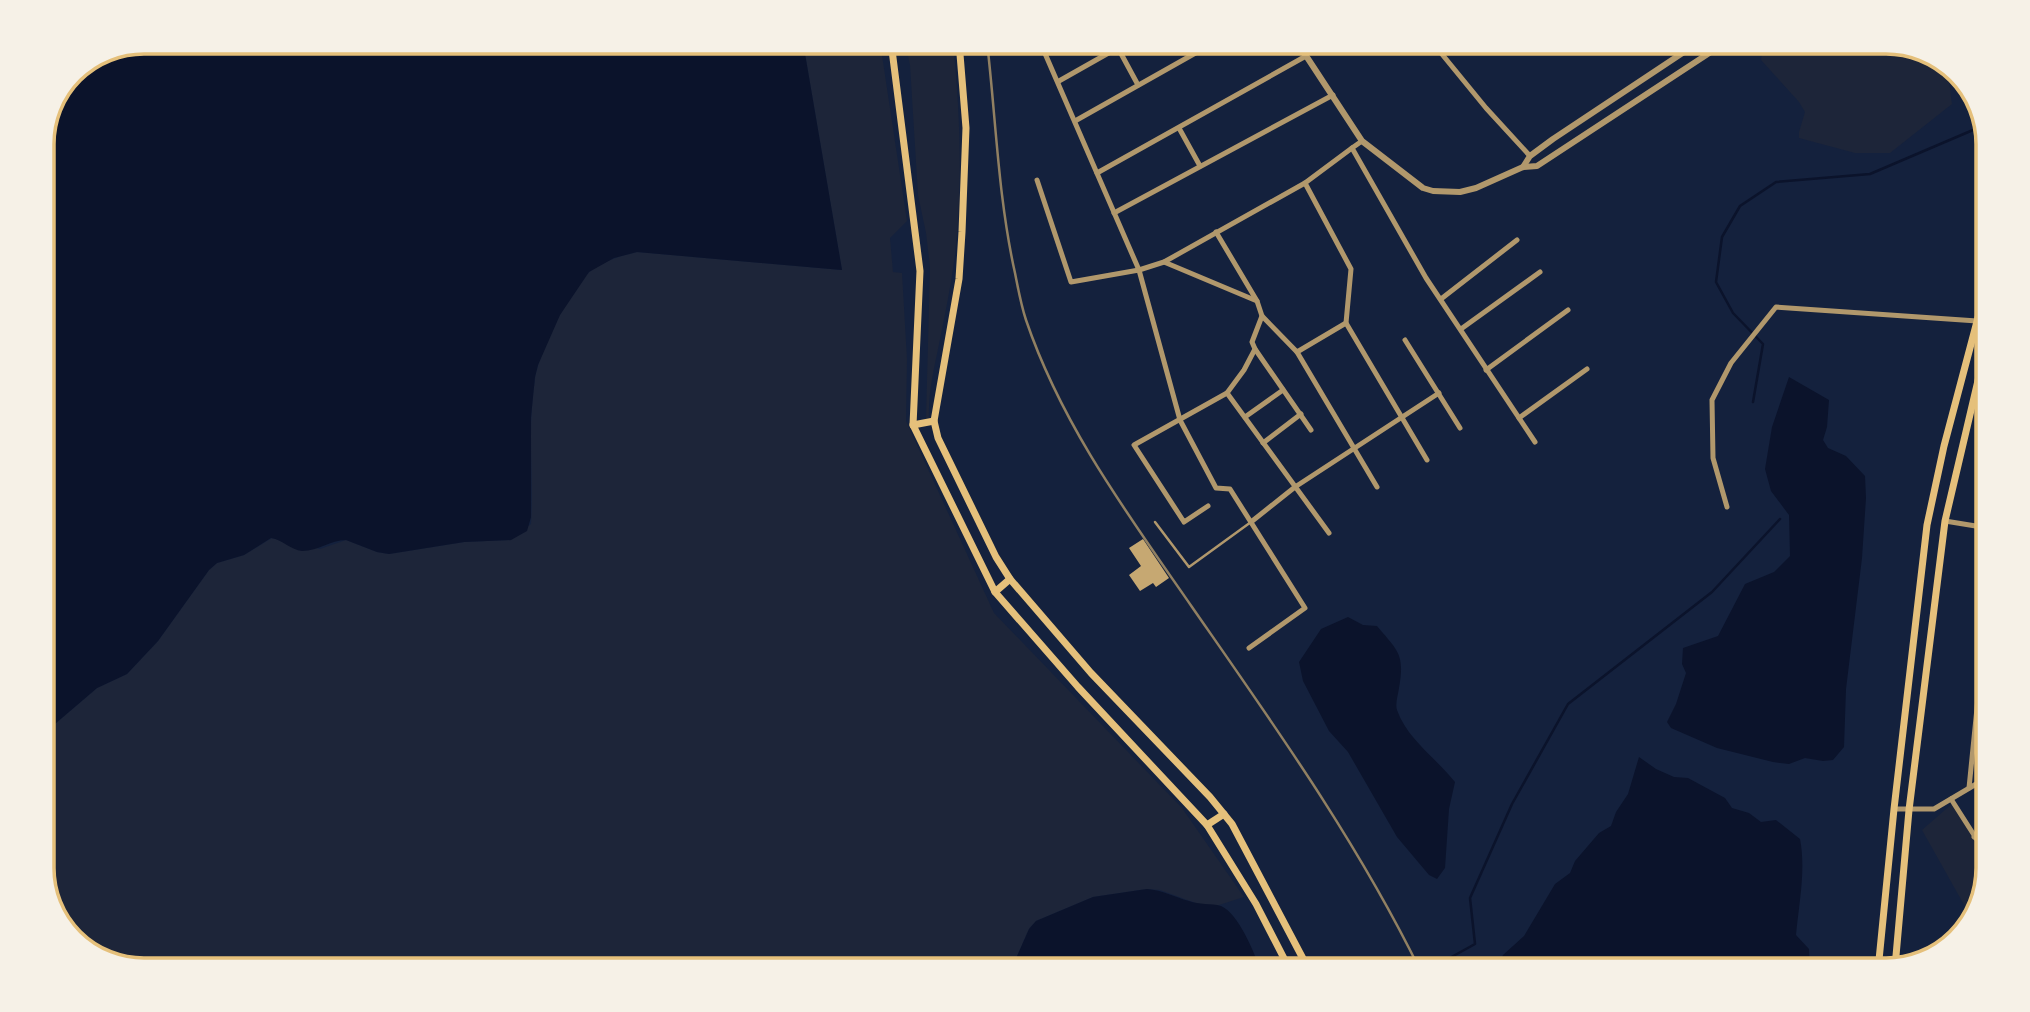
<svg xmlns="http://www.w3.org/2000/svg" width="2030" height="1012" font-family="Raleway,sans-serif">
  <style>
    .green { fill: #1d2539 }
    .water { fill: #0b132b }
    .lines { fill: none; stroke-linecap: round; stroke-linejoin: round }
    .stream { stroke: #0b132b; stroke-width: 2.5 }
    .building { fill: #c6a872 }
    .service { stroke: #b1986c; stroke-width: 2.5 }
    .minor { stroke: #b1986c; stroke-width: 5 }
    .tertiary { stroke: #b1986c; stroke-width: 6 }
    .secondary { stroke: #e5c07b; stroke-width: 7 }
    .rail { stroke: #918062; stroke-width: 2.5 }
    .rim { fill: none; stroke: #e5c07b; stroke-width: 3.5 }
  </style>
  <rect width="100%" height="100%" fill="#14213d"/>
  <!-- green -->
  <g class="green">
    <path d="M803,42H880L907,221L890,238L893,272L902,273L907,359L906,421L994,613L1182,808L1244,897L1219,905H1201L1160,890L1147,889L1093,897L1036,921L1029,929L1011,970H145L100,960L60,925L42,875V735L97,688L127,674L158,641L209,570L217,563L244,555L272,538L320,549L346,540L377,552L389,554L464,542L511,540L531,524C534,476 527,427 535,379C539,353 571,285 592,270C605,260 621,256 637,252L842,270Z"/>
    <path d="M905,42H953C960,112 963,184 955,255C951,285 945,315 939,344C934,369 928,393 929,418H926L930,267L926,233L918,195L910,65Z"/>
    <path d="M1763,42C1796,42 1930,33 1945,67C1950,77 1950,92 1952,104L1890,153H1855L1799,138V132L1805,112L1799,102L1761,60Z"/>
    <path d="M1953,803C1961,814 1985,843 1988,854C1992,867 1980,910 1972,919L1922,830Z"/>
  </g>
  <!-- water -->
  <g class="water">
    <path d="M145,42H803L842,270L637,252L614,258L589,272L560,315L538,365L535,377L531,417V517L527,531L511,540L464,542L389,554L377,552L346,540C330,540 319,551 302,551C291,550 283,540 271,538L244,555L217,563L209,570L158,641L127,674L97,688L42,735V138L72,72Z"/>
    <path d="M1789,377L1829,400L1827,427L1823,440L1828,448L1846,456L1865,476L1866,498L1862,558L1846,689L1844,747L1833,760L1823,761L1805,758L1789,764L1773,762L1717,748L1671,728L1667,722L1676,704L1686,673L1682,664L1683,648L1718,636L1745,584L1774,572L1790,556L1789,515L1771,491L1765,469L1772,427Z"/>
    <path d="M1348,617L1363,625L1377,626C1398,651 1405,654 1399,688C1398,695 1395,704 1397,710C1407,739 1437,759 1455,782L1449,809L1445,868L1437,879L1429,875L1397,837L1348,752L1329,731L1303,681L1299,662L1321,629Z"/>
    <path d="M1639,757L1656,769L1674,777L1688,778L1725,798L1732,808L1749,813L1761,822L1776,820L1800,839C1806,870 1799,903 1796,935L1809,949L1810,970H1496L1503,955L1524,936L1555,884L1570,873L1575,861L1599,833L1611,826L1616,812L1628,794Z"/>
    <path d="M1147,889C1163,890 1174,897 1189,901C1199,905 1211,903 1221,906C1238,913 1255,953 1260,970H1011L1029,929L1036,921L1093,897Z"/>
  </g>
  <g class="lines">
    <!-- stream -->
    <g class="stream">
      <path d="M1753,402L1763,344L1733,313L1716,282L1722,237L1740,206L1776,182L1870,174L1973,130L1987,135"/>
      <path d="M1428,970L1475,944L1470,898L1512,804L1568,704L1712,592L1780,519"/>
    </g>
  </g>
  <!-- building -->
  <path class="building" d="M1143,539L1169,578L1156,587L1153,583L1140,591L1129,575L1141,566L1129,548Z"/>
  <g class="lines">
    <!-- service -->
    <path class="service" d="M1155,522L1189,567L1251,522"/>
    <!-- minor -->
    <g class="minor">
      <path d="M1040,42L1139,270L1180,420L1216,488L1230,489L1305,608L1249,648"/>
      <path d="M1432,42L1486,108L1530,156"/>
      <path d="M1118,48L1138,85"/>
      <path d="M1059,81L1128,42"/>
      <path d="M1075,121L1215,42"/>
      <path d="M1179,128L1200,166"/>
      <path d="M1362,141L1352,148L1426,278L1535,442"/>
      <path d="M1097,173L1306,56"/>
      <path d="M1037,180L1071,282L1139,270L1164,262L1305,183L1352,148"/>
      <path d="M1305,183L1351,269L1346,323L1427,460"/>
      <path d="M1114,213L1333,95"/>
      <path d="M1216,232L1257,301"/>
      <path d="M1164,262L1257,301L1262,316L1297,352L1346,323"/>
      <path d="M1441,299L1517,240"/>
      <path d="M1461,329L1540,272"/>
      <path d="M1405,340L1460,428"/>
      <path d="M1255,349L1311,430"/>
      <path d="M1297,352L1377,487"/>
      <path d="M1486,370L1568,310"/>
      <path d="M1227,393L1329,533"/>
      <path d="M1245,417L1283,390"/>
      <path d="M1519,418L1587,369"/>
      <path d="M1263,443L1301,414"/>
      <path d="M1208,506L1184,522L1134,445L1227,393L1244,370L1255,349L1252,342L1262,316"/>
      <path d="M1727,507L1713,458L1712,400L1731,363L1776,307L1977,321"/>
      <path d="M1945,521L1988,528"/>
      <path d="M1251,522L1295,487L1439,393"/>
      <path d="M1969,788L1988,598"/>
      <path d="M1951,799L1988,857"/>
      <path d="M1894,809H1934L1988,777"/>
      <path d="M1974,837L1988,828"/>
    </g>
    <!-- tertiary -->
    <g class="tertiary">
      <path d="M1297,42L1362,141L1423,188L1433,191L1460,192L1476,188L1523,167L1537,166L1726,42"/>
      <path d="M1523,167L1530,156L1553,139L1699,42"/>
    </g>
    <!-- secondary -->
    <g class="secondary">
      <path d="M891,42L920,271L913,425L995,592L1078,687L1207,825L1256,904L1290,970"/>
      <path d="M959,42L966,128L962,232L959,279L934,421L938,438L996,557L1010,579L1091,673L1210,797L1232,824L1309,970"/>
      <path d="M913,425L934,421"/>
      <path d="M995,592L1010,579"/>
      <path d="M1207,825L1224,814"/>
      <path d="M1895,967L1909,810L1945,521L1988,338"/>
      <path d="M1878,970L1894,809L1927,525L1944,446L1988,280"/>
    </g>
    <!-- rail -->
    <path class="rail" d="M987,42C996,119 998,197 1015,273C1018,288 1021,305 1026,320C1062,426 1129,516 1192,607C1274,725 1357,841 1420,970"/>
  </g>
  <!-- crop -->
  <path d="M0 0H2030V1012H0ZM144 54H1886A90 90 0 0 1 1976 144V868A90 90 0 0 1 1886 958H144A90 90 0 0 1 54 868V144A90 90 0 0 1 144 54Z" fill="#f6f1e7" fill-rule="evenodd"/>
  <path class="rim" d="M144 54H1886A90 90 0 0 1 1976 144V868A90 90 0 0 1 1886 958H144A90 90 0 0 1 54 868V144A90 90 0 0 1 144 54Z"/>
</svg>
